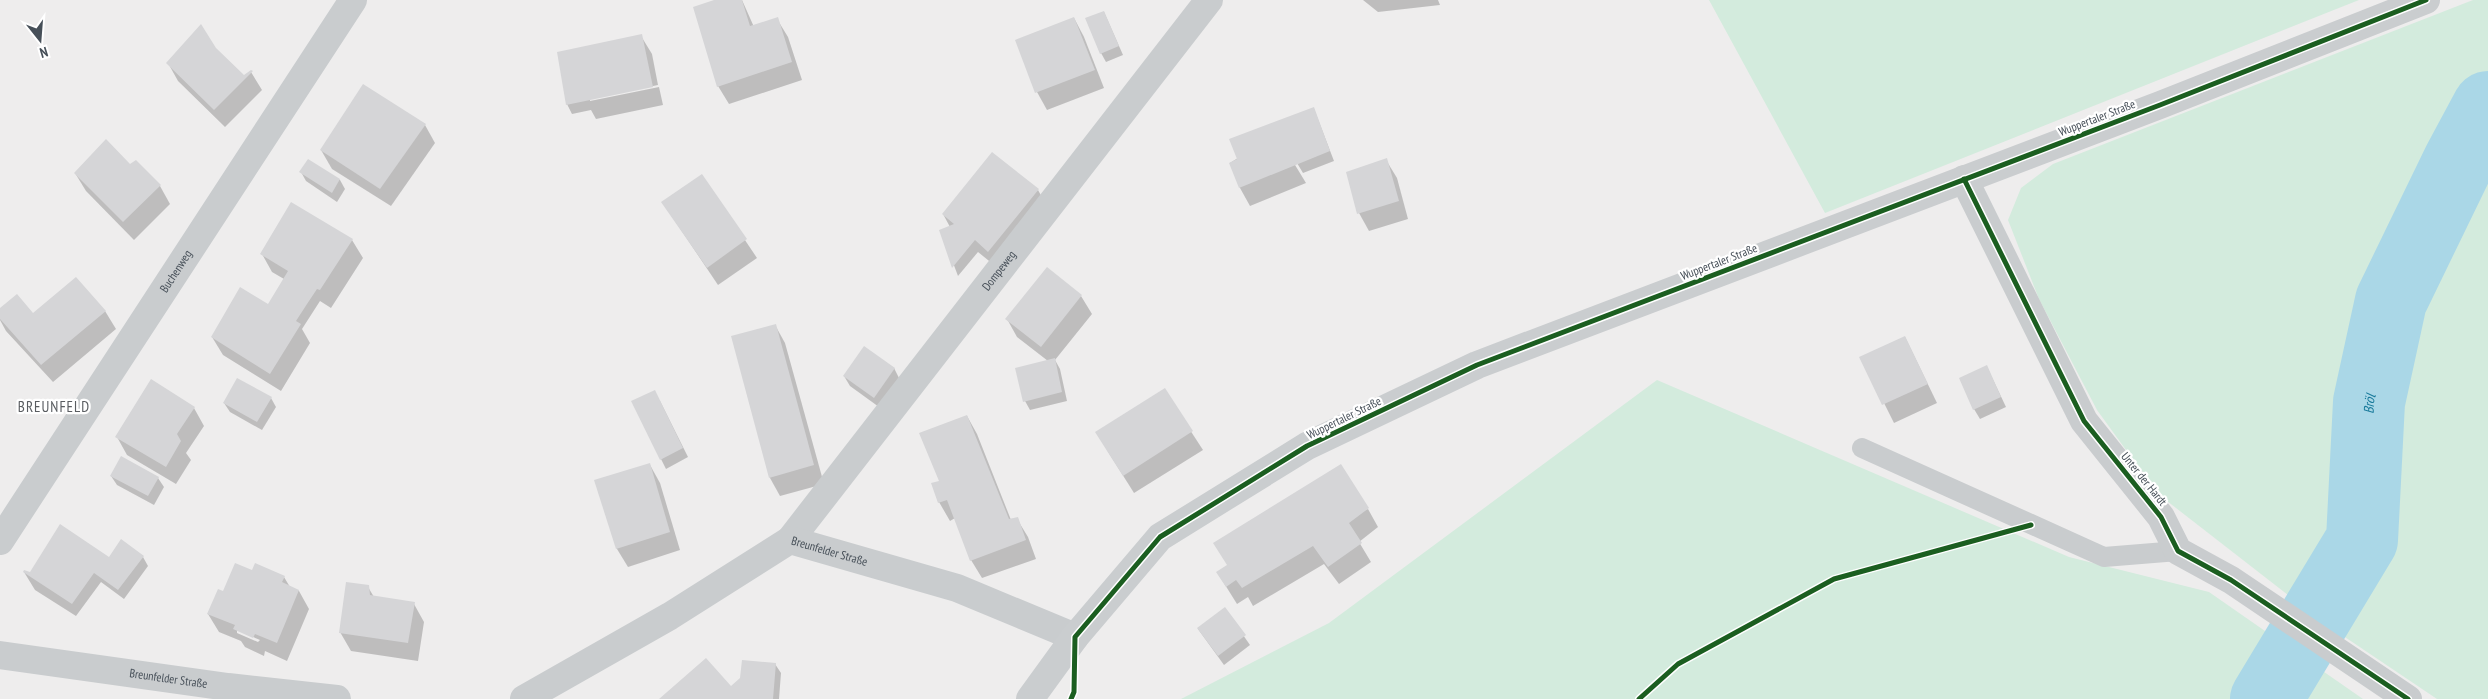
<svg xmlns="http://www.w3.org/2000/svg" width="2488" height="699" font-family="'PT Sans Narrow',sans-serif">
  <style>
    .green { fill: #d3ebdd }
    .shadow { fill: #0003; fill-rule: evenodd }
    .lines { fill: none; stroke-linecap: round; stroke-linejoin: round }
    .river { stroke: #aad7e7; stroke-width: 72 }
    .building { fill: #d5d5d7 }
    .lane { stroke: #c9ccce; stroke-width: 20 }
    .street { stroke: #c9ccce; stroke-width: 28 }
    .secondary { stroke: #cacdcf; stroke-width: 28 }
    .cycleway-casing { stroke: #fff; stroke-width: 8 }
    .cycleway { stroke: #1b5e20; stroke-width: 5 }
    .labels { text-anchor: middle; stroke-width: 4.5; stroke-linejoin: round; paint-order: stroke }
    .street-label { font-size: 12px; fill: #464f58; stroke: #fff }
    .water-label { font-size: 14px; font-style: italic; fill: #17799a; stroke: #fff }
    .quarter-label { font-size: 15px; letter-spacing: 1px; fill: #595c60; stroke: #fff }
  </style>
  <rect width="100%" height="100%" fill="#eeeded"/>
  <!-- green -->
  <g class="green">
    <path d="M1709,0H2359L1825,213Z"/>
    <path d="M2473,0H2488V699H2437L2324,623L2158,494L2097,410L2039,299L2008,220L2021,188L2053,164Z"/>
    <path d="M1657,380L2069,557L2209,592L2363,699H1181L1329,623Z"/>
  </g>
  <!-- shadow -->
  <g class="shadow">
    <path d="M718,0H742L754,27L777,19L788,37L802,80L729,104L718,86Z"/>
    <path d="M1363,0H1438L1440,5L1378,12Z"/>
    <path d="M1104,12L1123,55L1106,62L1101,53Z"/>
    <path d="M1074,18L1084,37L1104,88L1047,110L1037,92Z"/>
    <path d="M641,36L652,54L658,85L590,99V101L659,87L663,105L596,119L591,110L572,114L567,104Z"/>
    <path d="M168,63L243,77L251,72L262,90L225,127L178,81Z"/>
    <path d="M1314,109L1334,161L1303,173L1294,158L1292,160L1306,183L1250,206L1240,188L1230,163Z"/>
    <path d="M425,125L435,143L391,206L332,169L321,150Z"/>
    <path d="M1386,160L1397,178L1408,219L1369,231L1359,213Z"/>
    <path d="M308,161L340,180L345,189L337,202L306,181L301,172Z"/>
    <path d="M130,165L160,186L170,204L134,240L86,191L75,173Z"/>
    <path d="M702,176L757,258L718,285L663,203Z"/>
    <path d="M1038,190L1048,208L999,269L978,252L958,276L941,231L950,227L943,214Z"/>
    <path d="M352,240L363,258L331,308L320,301L302,329L310,343L281,391L223,355L212,337L269,306L284,279L272,272L262,254Z"/>
    <path d="M1081,296L1092,314L1055,360L1060,369L1067,401L1030,410L1025,401L1048,361L1017,337L1007,319Z"/>
    <path d="M0,310L33,314L105,311L116,329L53,382L6,331L0,320Z"/>
    <path d="M775,325L785,343L824,484L780,496L770,478Z"/>
    <path d="M1905,337L1937,403L1894,423L1861,357Z"/>
    <path d="M1987,367L2006,407L1980,419L1974,409Z"/>
    <path d="M894,368L899,378L879,407L850,386L844,376Z"/>
    <path d="M1164,390L1203,450L1134,493L1107,450Z"/>
    <path d="M271,398L276,407L262,430L230,412L224,403Z"/>
    <path d="M660,401L688,457L666,469L661,459Z"/>
    <path d="M194,408L204,426L186,453L191,460L176,484L127,455L117,437Z"/>
    <path d="M967,416L977,434L1011,520L1017,519L1028,537L1036,559L982,578L971,560L955,518L950,521L939,502L941,482Z"/>
    <path d="M650,465L660,483L680,550L628,567L617,549L596,481Z"/>
    <path d="M111,476L158,478L164,487L154,505L117,485Z"/>
    <path d="M1368,509L1378,527L1359,542L1371,562L1339,584L1324,564L1253,606L1248,597L1237,604L1217,572Z"/>
    <path d="M143,557L148,566L124,599L101,582L76,616L35,590L24,572L30,574L109,559Z"/>
    <path d="M253,571L284,577L290,587L299,591L309,609L287,661L265,651L264,656L245,647L241,641L219,632L208,614L224,592ZM237,630L260,640L258,642L237,633Z"/>
    <path d="M368,587L374,597L414,604L424,622L418,661L351,651L340,632Z"/>
    <path d="M1225,609L1250,645L1224,665L1198,629Z"/>
    <path d="M775,664L781,673L779,699H661L734,692Z"/>
  </g>
  <g class="lines">
    <!-- river -->
    <path class="river" id="s1" d="M2266,699L2362,540L2369,402L2391,301L2459,161L2488,107"/>
  </g>
  <!-- building -->
  <g class="building">
    <path d="M714,0H742L750,26L778,17L792,62L717,87L693,7Z"/>
    <path d="M1104,11L1119,46L1100,54L1085,18Z"/>
    <path d="M1074,17L1095,70L1035,93L1015,40Z"/>
    <path d="M201,24L216,48L244,75L251,70L253,71L214,110L166,63Z"/>
    <path d="M642,34L653,87L566,105L557,52Z"/>
    <path d="M363,84L426,124L380,189L320,150Z"/>
    <path d="M1314,107L1330,151L1239,188L1229,163L1237,159L1229,139Z"/>
    <path d="M106,139L130,164L136,160L161,185L123,222L74,173Z"/>
    <path d="M992,152L1039,189L988,252L975,240L952,268L939,230L954,224L942,214Z"/>
    <path d="M1387,158L1399,201L1357,214L1346,172Z"/>
    <path d="M308,159L340,179L332,193L299,172Z"/>
    <path d="M702,174L747,239L707,268L661,202Z"/>
    <path d="M291,202L353,239L320,290L317,289L307,304L296,321L301,324L270,374L211,337L240,287L268,304L288,271L260,254Z"/>
    <path d="M1047,267L1082,295L1041,347L1005,319Z"/>
    <path d="M76,277L106,311L41,365L0,319V308L17,294L33,313Z"/>
    <path d="M776,324L814,465L769,478L731,336Z"/>
    <path d="M1905,336L1928,384L1882,405L1859,357Z"/>
    <path d="M864,346L895,368L874,398L843,376Z"/>
    <path d="M1055,358L1062,392L1023,402L1015,368Z"/>
    <path d="M1987,365L2001,397L1973,410L1959,378Z"/>
    <path d="M237,378L272,397L257,422L223,403Z"/>
    <path d="M151,379L195,407L177,434L181,441L166,467L115,437Z"/>
    <path d="M1165,388L1193,431L1123,476L1095,432Z"/>
    <path d="M655,390L683,448L660,460L631,401Z"/>
    <path d="M967,415L1009,519L1018,517L1026,540L970,561L947,500L938,503L931,483L939,481L919,433Z"/>
    <path d="M121,456L159,477L148,496L110,476Z"/>
    <path d="M650,463L670,532L616,549L594,480Z"/>
    <path d="M1341,464L1369,508L1349,523L1362,543L1328,567L1313,546L1242,588L1236,580L1226,587L1216,572L1227,565L1213,543Z"/>
    <path d="M60,524L109,557L121,539L144,556L118,590L94,573L72,604L23,572L24,570L30,572Z"/>
    <path d="M235,563L252,570L255,563L285,576L282,582L299,590L277,643L255,634L253,638L233,629L235,625L207,614L218,589L223,591Z"/>
    <path d="M346,582L369,585L370,595L415,602L408,643L339,633Z"/>
    <path d="M1225,607L1246,635L1218,656L1197,628Z"/>
    <path d="M706,658L731,686L740,678L742,660L776,663L773,699H659Z"/>
  </g>
  <g class="lines">
    <!-- lane -->
    <path class="lane" d="M1862,448L2104,557L2178,551"/>
    <!-- street -->
    <g class="street">
      <path d="M1964,179L2084,421L2161,517L2178,551L2231,580L2408,699"/>
      <path id="s2" d="M790,540L1209,0"/>
      <path id="s3" d="M0,541L353,0"/>
      <path id="s4" d="M0,655L228,687L337,699"/>
      <path id="s5" d="M524,699L670,616L790,540L957,588L1075,637"/>
    </g>
    <!-- secondary -->
    <path class="secondary" d="M1030,699L1075,637L1160,537L1307,446L1477,365L2160,105L2426,0"/>
    <!-- cycleway casing -->
    <g class="cycleway-casing">
      <g id="cycleway">
        <path d="M1964,179L2084,421L2161,517L2178,551L2231,580L2408,699"/>
        <path d="M1071,699L1074,692L1075,637L1160,537L1307,446L1477,365L2160,105L2426,0"/>
        <path d="M1639,699L1678,664L1834,579L2031,525"/>
      </g>
    </g>
    <!-- cycleway -->
    <use href="#cycleway" class="cycleway"/>
  </g>
  <g class="labels">
    <!-- street labels -->
    <g class="street-label">
      <text transform="translate(2097 118) rotate(-21)" y="4">Wuppertaler Straße</text>
      <text transform="translate(1719 262) rotate(-21)" y="4">Wuppertaler Straße</text>
      <text dy="4" stroke="none"><textPath href="#s2" startOffset="341">Dompeweg</textPath></text>
      <text dy="4" stroke="none"><textPath href="#s3" startOffset="322">Buchenweg</textPath></text>
      <text transform="translate(1344 418) rotate(-26)" y="4">Wuppertaler Straße</text>
      <text transform="translate(2144 479) rotate(51)" y="4">Unter der Hardt</text>
      <text dy="4" stroke="none"><textPath href="#s5" startOffset="351">Breunfelder Straße</textPath></text>
      <text dy="4" stroke="none"><textPath href="#s4" startOffset="170">Breunfelder Straße</textPath></text>
    </g>
    <!-- water labels -->
    <g class="water-label">
      <text dy="5" stroke="none"><textPath href="#s1" startOffset="322">Bröl</textPath></text>
    </g>
    <!-- quarter labels -->
    <g class="quarter-label">
      <text x="54" y="412">BREUNFELD</text>
    </g>
  </g>
  <!-- north arrow -->
  <g transform="translate(40 40) rotate(163)" stroke="#ffffff" stroke-width="4" paint-order="stroke">
  <path d="M0-4L9 19L0 12L-9 19Z" fill="#464f58"/>
  <text y="-8" font-size="14" font-weight="bold" text-anchor="middle" fill="#464f58">N</text>
  </g>
</svg>
